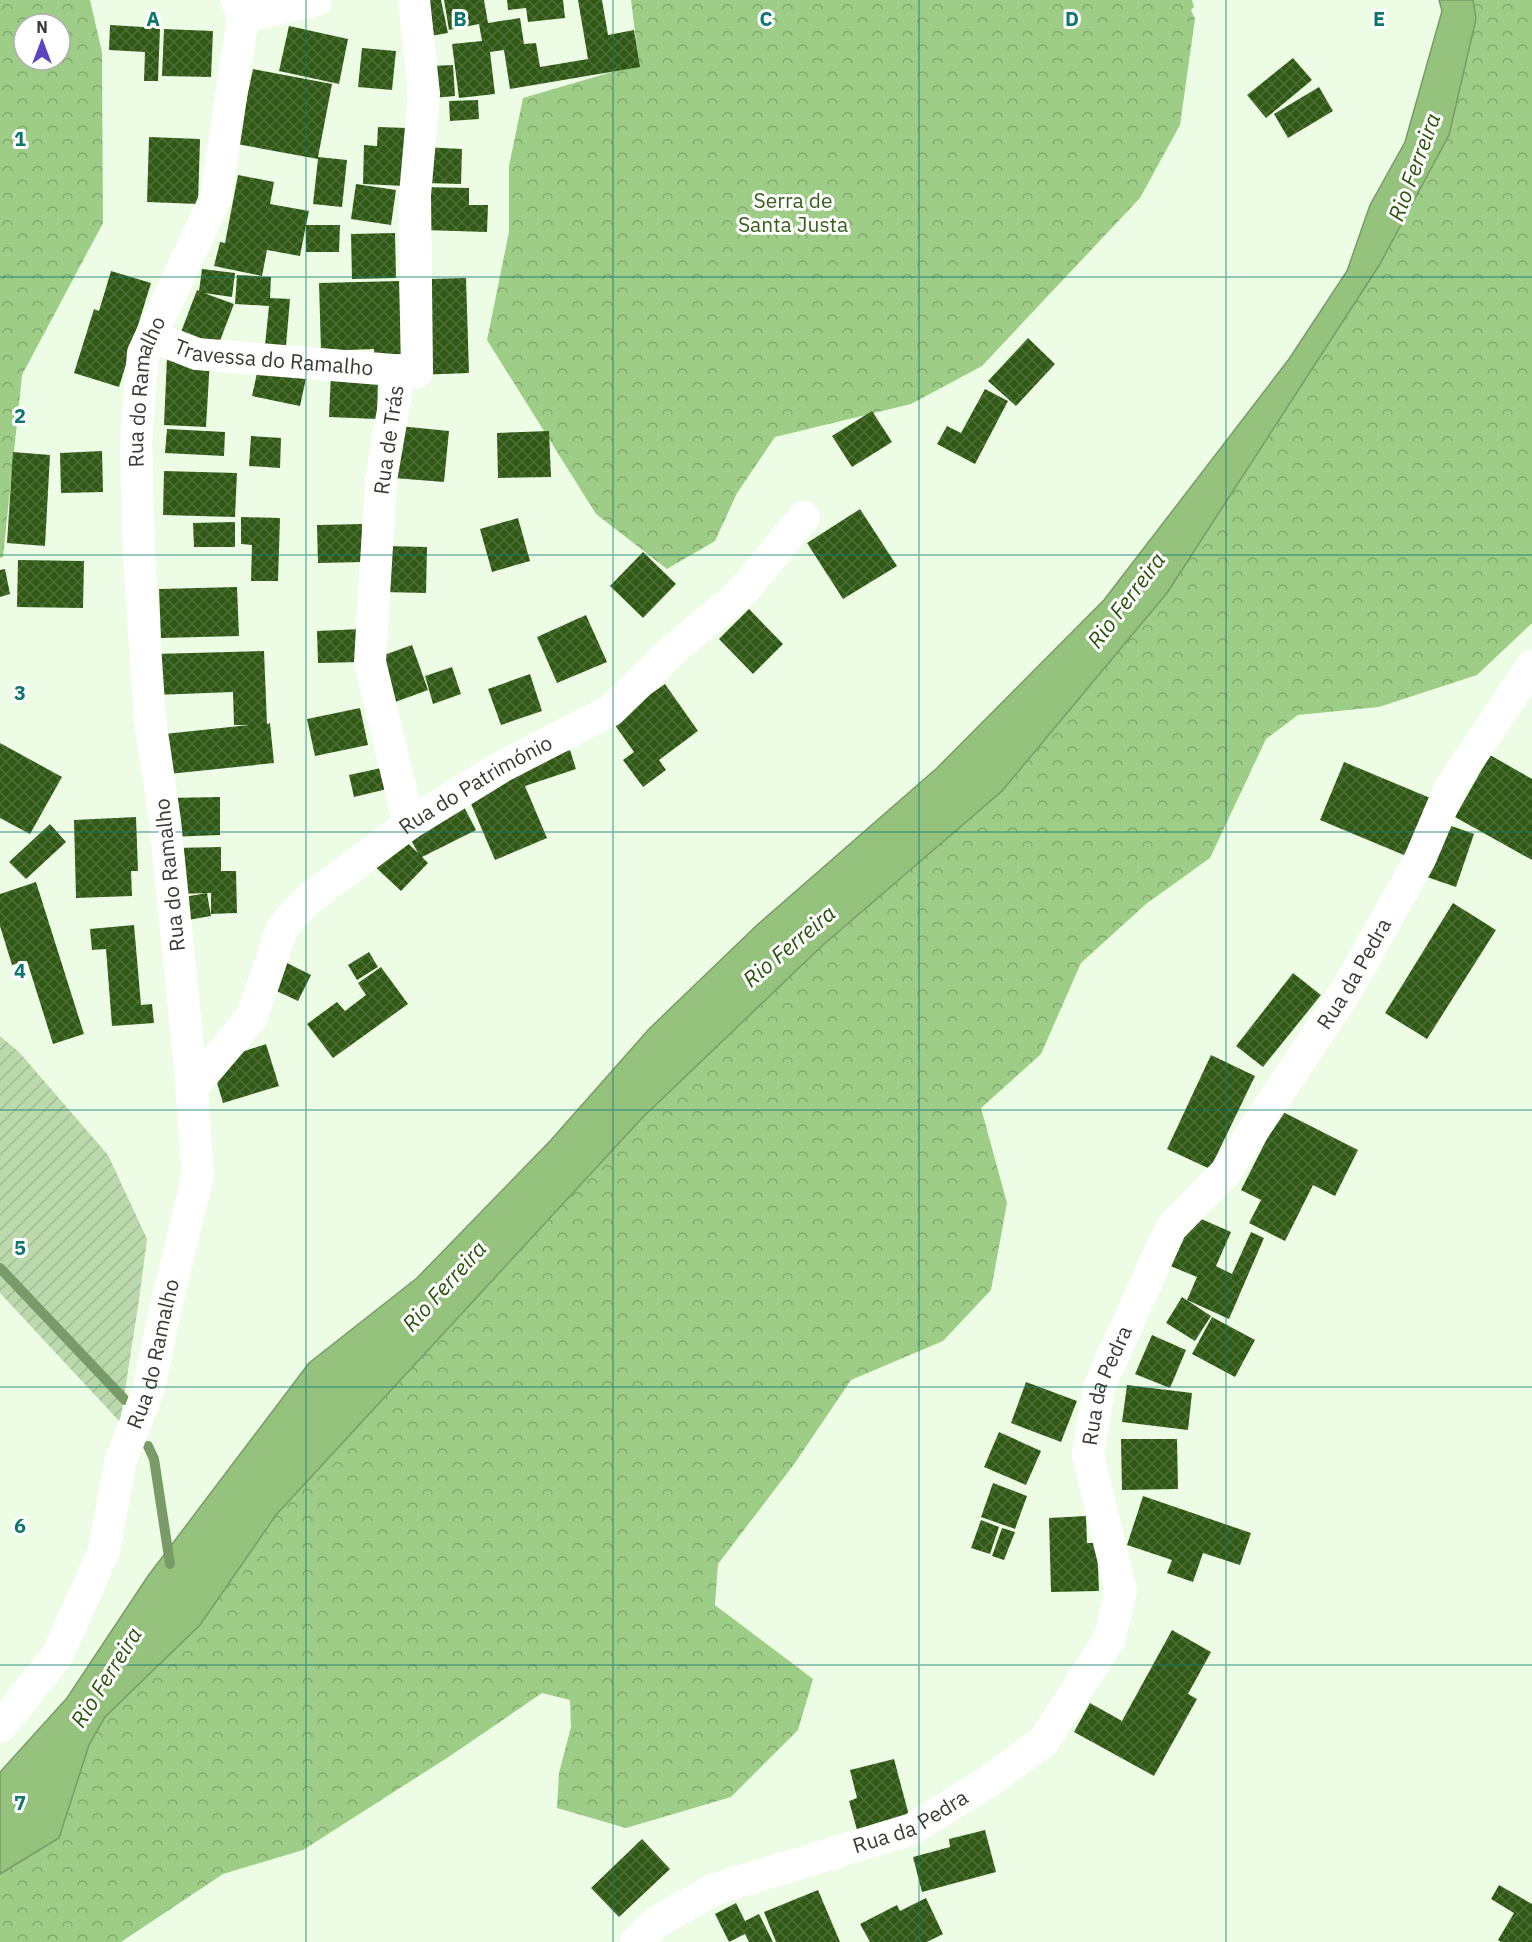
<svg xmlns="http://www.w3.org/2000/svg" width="1532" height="1942" font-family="'IBM Plex Sans',sans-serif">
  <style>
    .forest { fill: url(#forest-crowns); fill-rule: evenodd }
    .garden { fill: url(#garden-furrows) }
    .water { fill: #95c37e; stroke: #799b68; stroke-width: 1.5 }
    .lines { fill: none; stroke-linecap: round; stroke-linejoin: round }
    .stream { stroke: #799b68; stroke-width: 10 }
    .building { fill: url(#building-cross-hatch) }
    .street { stroke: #fff; stroke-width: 32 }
    .grid { fill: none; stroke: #0f766e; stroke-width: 1.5; stroke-opacity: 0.55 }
    .labels { text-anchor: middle; stroke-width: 6; stroke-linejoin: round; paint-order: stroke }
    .park-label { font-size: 21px; fill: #355f1a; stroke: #fff }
    .street-label { font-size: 21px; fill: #373d34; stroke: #fff }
    .water-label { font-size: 22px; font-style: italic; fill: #2a530b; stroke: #fff }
    .grid-label { font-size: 20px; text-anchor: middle; font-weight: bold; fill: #0f766e; stroke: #fff; stroke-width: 6; stroke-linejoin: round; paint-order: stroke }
  </style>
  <defs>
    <pattern id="forest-crowns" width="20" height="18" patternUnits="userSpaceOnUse" patternTransform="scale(1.5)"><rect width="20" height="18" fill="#9ecd87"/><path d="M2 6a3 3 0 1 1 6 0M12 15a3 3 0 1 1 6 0" fill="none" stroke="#82a86f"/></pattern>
    <pattern id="garden-furrows" width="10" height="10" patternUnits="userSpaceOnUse" patternTransform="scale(1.5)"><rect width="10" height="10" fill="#bbd9ad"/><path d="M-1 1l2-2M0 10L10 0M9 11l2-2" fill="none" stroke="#a1bb95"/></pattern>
    <pattern id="building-cross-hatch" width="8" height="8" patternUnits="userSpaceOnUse" patternTransform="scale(1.5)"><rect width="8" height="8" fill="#315916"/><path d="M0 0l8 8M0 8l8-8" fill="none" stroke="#4e6f38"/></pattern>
  </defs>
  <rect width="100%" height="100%" fill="#edfde5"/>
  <!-- forest -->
  <g class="forest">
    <path d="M0,0H90L102,52L103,223L22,375L3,557L0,558ZM24,24H60V60H24Z"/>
    <path d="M631,0H1192L1194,7L1191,10L1195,19L1180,125L1140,198L982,366L911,404L775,437L737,493L715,541L667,569L596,514L487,340L509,232V166L523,98L639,64Z"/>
    <path d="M1473,0H1532V624H1531L1477,675L1379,707L1298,715L1266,739L1210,858L1146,904L1081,963L1041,1054L981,1108L1007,1203L991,1290L943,1341L851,1380L795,1463L718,1564L715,1605L813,1679L798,1730L731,1797L626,1828L557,1808L559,1773L571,1727L570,1700L542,1693L450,1756L303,1850L223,1874L121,1942H0V1874L58,1838L89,1745L105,1717L200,1625L276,1515L643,1117L823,945L1002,791L1167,593L1380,264L1476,19Z"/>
  </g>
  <!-- garden -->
  <path class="garden" d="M0,1036L19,1052L108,1155L147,1239L139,1300L120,1422L0,1293Z"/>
  <!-- water -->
  <path class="water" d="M1439,0H1473L1476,19L1449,135L1380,264L1167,593L1002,791L823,945L643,1117L276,1515L200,1625L105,1717L89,1745L59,1838L0,1874V1772L67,1698L148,1576L309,1363L417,1278L551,1140L649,1029L756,926L937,768L1104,600L1289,359L1347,271L1370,205L1405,142L1442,11Z"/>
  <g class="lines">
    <!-- stream -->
    <g class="stream">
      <path d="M0,1268L125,1400"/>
      <path d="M148,1446L154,1459L170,1564"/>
    </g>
  </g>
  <!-- building -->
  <g class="building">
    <path d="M422,0H441L448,33L430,36Z"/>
    <path d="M444,0H484L488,23L520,18L524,44L536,43L540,67L588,59L578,0H602L608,35L634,30L640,67L510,89L504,50L490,52L495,94L459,98L452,44L482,41L479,24L449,30Z"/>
    <path d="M507,0H563L565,18L528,22L526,8L508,10Z"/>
    <path d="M110,25L160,28L158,81H144L145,52L109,50Z"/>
    <path d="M289,26L348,39L339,84L279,71Z"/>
    <path d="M164,29L213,31L211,77L162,76Z"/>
    <path d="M362,48L396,51L392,90L358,87Z"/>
    <path d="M1293,58L1312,80L1266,118L1247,95Z"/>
    <path d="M453,65L455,96L433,98L431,66Z"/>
    <path d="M253,69L332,84L318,157L347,160L342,207L313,204L318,159L237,144Z"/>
    <path d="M1319,87L1333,111L1288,138L1274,114Z"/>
    <path d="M478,100L479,119L450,121L449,101Z"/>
    <path d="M378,127L407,128L405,186L363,184L364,145L377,146Z"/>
    <path d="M149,137L200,139L198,204L147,202Z"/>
    <path d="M424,147L462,149L461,184L423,183Z"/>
    <path d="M238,175L274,182L270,204L309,211L306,225H340L339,252H306V225L300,256L267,250L262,276L214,266L220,242L225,243Z"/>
    <path d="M356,184L396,190L391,225L351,219Z"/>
    <path d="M425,187L469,188V205H488L487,232L423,230Z"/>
    <path d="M395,233L396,278L352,279L351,234Z"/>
    <path d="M202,269L235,273L232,297L204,293L234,304L218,346L181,332L197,290L199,291Z"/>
    <path d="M111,271L151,283L119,387L74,373L94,309L99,311Z"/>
    <path d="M237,275L271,277L270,298L290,299L286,346L265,345L269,306L235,304Z"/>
    <path d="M466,278L469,373L417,375L426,279Z"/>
    <path d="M399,281L401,358L374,359V349L321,351L319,283Z"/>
    <path d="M1028,338L1055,364L1016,406L988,381Z"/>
    <path d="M167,357L210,359L206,427L164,425Z"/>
    <path d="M260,359L308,369L300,406L252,396Z"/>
    <path d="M331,374L378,376L377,419L329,417Z"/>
    <path d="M985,389L1008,401L975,464L937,444L947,426L961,433Z"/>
    <path d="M872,411L892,442L852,467L832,436Z"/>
    <path d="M399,426L449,431L444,482L394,478Z"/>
    <path d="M167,429L225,432L224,456L165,453Z"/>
    <path d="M549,431L551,477L498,478L497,433Z"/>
    <path d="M251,436L281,438L280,468L249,466Z"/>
    <path d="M102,451L103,492L61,493L60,453Z"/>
    <path d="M13,452L50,455L45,546L7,543Z"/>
    <path d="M164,471L237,473L235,517L163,515Z"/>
    <path d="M860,509L897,566L843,599L807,543Z"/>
    <path d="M241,517L280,518L278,581H251L252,545L241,544Z"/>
    <path d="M518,518L530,561L492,572L480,529Z"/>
    <path d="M235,522V547H194L193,523Z"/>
    <path d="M362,524L363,562L318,563L317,525Z"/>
    <path d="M384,546L427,547L426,593L383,592Z"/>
    <path d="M643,552L676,584L643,618L610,586Z"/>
    <path d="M18,560L84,561L83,608L17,607Z"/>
    <path d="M5,569L10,594L0,597V570Z"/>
    <path d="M237,587L239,636L161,638L159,589Z"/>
    <path d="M749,609L783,644L753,674L719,639Z"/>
    <path d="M586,615L607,662L557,683L537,637Z"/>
    <path d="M361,629L362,662L318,663L317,631Z"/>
    <path d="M412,645L428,690L387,705L370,660Z"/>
    <path d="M264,651L267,724L270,723L274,763L159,775L155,735L249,725H234L233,692L155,695L154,654Z"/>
    <path d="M452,667L461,694L433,704L425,676Z"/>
    <path d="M530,674L542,711L501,725L488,689Z"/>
    <path d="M665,684L698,731L659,760L666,770L643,787L623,760L634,752L612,721Z"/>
    <path d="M360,708L368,745L315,756L307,719Z"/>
    <path d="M0,743L62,777L30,834L0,818Z"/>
    <path d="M570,750L576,769L525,786L547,838L495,860L466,792L518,767Z"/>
    <path d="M1490,755L1532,779V860L1455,817Z"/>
    <path d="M1344,762L1435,800L1411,858L1320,820Z"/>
    <path d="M381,768L387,789L354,797L349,775Z"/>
    <path d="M220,797V835L169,837L168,798Z"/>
    <path d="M462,803L476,830L422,857L428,863L401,891L370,862L398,834L418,853L406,831Z"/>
    <path d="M136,817L138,871H131L132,896L76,898L74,820Z"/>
    <path d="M1443,823L1474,834L1456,887L1424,876Z"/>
    <path d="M50,824L66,842L26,879L9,862Z"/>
    <path d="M221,847V871H236L237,913L211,914V893L175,894L174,848Z"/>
    <path d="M36,882L84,1034L53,1044L27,961L12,965L0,926V894Z"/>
    <path d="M207,893L211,916L182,921L178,898Z"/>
    <path d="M1453,903L1496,930L1427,1039L1385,1013Z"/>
    <path d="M134,925L141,1005L152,1004L154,1023L112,1026L106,949L92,950L90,929Z"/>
    <path d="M369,952L378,967L357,980L348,965Z"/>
    <path d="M283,961L311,975L298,1001L270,988Z"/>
    <path d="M381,967L408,1004L333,1058L307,1024L337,1002L345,1011L366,995L358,983Z"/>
    <path d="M1293,973L1321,995L1263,1067L1236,1046Z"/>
    <path d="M266,1044L279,1086L223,1103L211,1062Z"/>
    <path d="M1211,1055L1255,1076L1210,1169L1167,1149Z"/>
    <path d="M1281,1111L1358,1150L1335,1196L1313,1185L1285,1241L1249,1223L1261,1200L1241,1190Z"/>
    <path d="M1190,1214L1231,1232L1216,1266L1232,1274L1251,1232L1264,1238L1229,1319L1187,1300L1197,1277L1168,1265Z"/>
    <path d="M1182,1297L1211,1316L1195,1341L1166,1323Z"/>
    <path d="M1212,1317L1255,1340L1235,1377L1192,1354Z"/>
    <path d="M1152,1335L1186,1350L1170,1388L1135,1374Z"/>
    <path d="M1026,1382L1077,1401L1061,1442L1011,1423Z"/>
    <path d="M1127,1385L1192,1393L1188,1430L1122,1422Z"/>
    <path d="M999,1432L1041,1451L1026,1485L984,1467Z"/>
    <path d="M1121,1439H1177L1178,1489L1122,1490Z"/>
    <path d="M993,1483L1027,1496L1015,1529L981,1517Z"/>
    <path d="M1143,1496L1251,1533L1240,1565L1203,1553L1193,1582L1167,1573L1172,1560L1127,1545Z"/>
    <path d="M1086,1516L1087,1543H1097L1099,1591L1051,1592L1049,1518Z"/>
    <path d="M981,1520L999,1527L990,1554L971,1548Z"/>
    <path d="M1002,1528L1015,1532L1004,1560L992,1556Z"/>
    <path d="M1172,1630L1211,1652L1188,1694L1197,1699L1154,1776L1074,1732L1090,1703L1122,1721Z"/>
    <path d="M894,1759L911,1823L859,1837L849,1801L857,1798L850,1770Z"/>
    <path d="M985,1830L996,1872L922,1892L913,1857L950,1847L949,1839Z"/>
    <path d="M642,1839L670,1869L619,1917L591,1888Z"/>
    <path d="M1499,1885L1532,1904V1942H1501L1498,1940L1514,1913L1491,1899Z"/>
    <path d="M818,1890L840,1942H776L764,1912Z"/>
    <path d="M926,1898L943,1934L927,1942H870L860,1924L897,1905L900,1911Z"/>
    <path d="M736,1903L745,1921L759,1914L773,1942H749L745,1934L729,1942L715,1914Z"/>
  </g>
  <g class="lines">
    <!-- street -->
    <g class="street">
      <path d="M243,17L316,0"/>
      <path id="s1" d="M151,336L197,354L417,372L415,195L424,94L414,0"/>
      <path d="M400,370L381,480L370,662L409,824"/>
      <path id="s2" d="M192,1088L252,1017L283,926L310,898L409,824L503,766L610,711L673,650L742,592L804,517"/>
      <path id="s3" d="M0,1727L58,1654L104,1551L120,1463L149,1388L165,1310L198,1176L190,1067L165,821L150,719L139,556L136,443L143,353L216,197L243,17L237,0"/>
      <path id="s4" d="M636,1942L658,1921L715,1889L912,1829L986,1783L1043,1742L1109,1640L1121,1591L1088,1455L1099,1387L1171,1228L1225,1173L1345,993L1420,859L1451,786L1532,666"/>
    </g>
  </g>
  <!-- grid -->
  <path class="grid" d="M306,0V1942M613,0V1942M919,0V1942M1226,0V1942M0,277H1532M0,555H1532M0,832H1532M0,1110H1532M0,1387H1532M0,1665H1532"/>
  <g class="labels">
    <!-- park labels -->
    <g class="park-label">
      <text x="793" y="208">Serra de<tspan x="793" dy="24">Santa Justa</tspan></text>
    </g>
    <!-- street labels -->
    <g class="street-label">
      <text dy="7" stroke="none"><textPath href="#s1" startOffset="126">Travessa do Ramalho</textPath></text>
      <text dy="7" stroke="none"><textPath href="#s3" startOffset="1382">Rua do Ramalho</textPath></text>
      <text transform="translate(389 440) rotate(-82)" y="7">Rua de Trás</text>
      <text dy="7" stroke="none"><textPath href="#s2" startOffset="429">Rua do Património</textPath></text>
      <text transform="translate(170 875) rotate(-96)" y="7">Rua do Ramalho</text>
      <text dy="7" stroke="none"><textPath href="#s4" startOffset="1329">Rua da Pedra</textPath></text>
      <text dy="7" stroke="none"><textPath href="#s3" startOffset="410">Rua do Ramalho</textPath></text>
      <text dy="7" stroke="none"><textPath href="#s4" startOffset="843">Rua da Pedra</textPath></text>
      <text dy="7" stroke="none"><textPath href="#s4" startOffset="303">Rua da Pedra</textPath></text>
    </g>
    <!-- water labels -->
    <g class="water-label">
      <text transform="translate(1414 167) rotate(-70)" y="8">Rio Ferreira</text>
      <text transform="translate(1126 600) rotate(-53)" y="8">Rio Ferreira</text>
      <text transform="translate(789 946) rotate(-40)" y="8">Rio Ferreira</text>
      <text transform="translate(444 1286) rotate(-48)" y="8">Rio Ferreira</text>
      <text transform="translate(106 1677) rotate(-58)" y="8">Rio Ferreira</text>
    </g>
  </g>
  <g class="grid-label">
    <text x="153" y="26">A</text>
    <text x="460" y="26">B</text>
    <text x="766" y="26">C</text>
    <text x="1072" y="26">D</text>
    <text x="1379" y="26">E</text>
    <text x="20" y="146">1</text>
    <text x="20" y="423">2</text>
    <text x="20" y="700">3</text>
    <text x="20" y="978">4</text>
    <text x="20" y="1255">5</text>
    <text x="20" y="1533">6</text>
    <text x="20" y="1810">7</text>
  </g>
  <!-- north arrow -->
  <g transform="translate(42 42)"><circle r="28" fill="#ffffff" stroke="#afb1ae" stroke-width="1.5"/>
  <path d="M0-4.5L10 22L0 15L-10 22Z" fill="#5b46bf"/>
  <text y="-9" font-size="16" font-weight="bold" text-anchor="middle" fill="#373d34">N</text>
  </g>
</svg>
